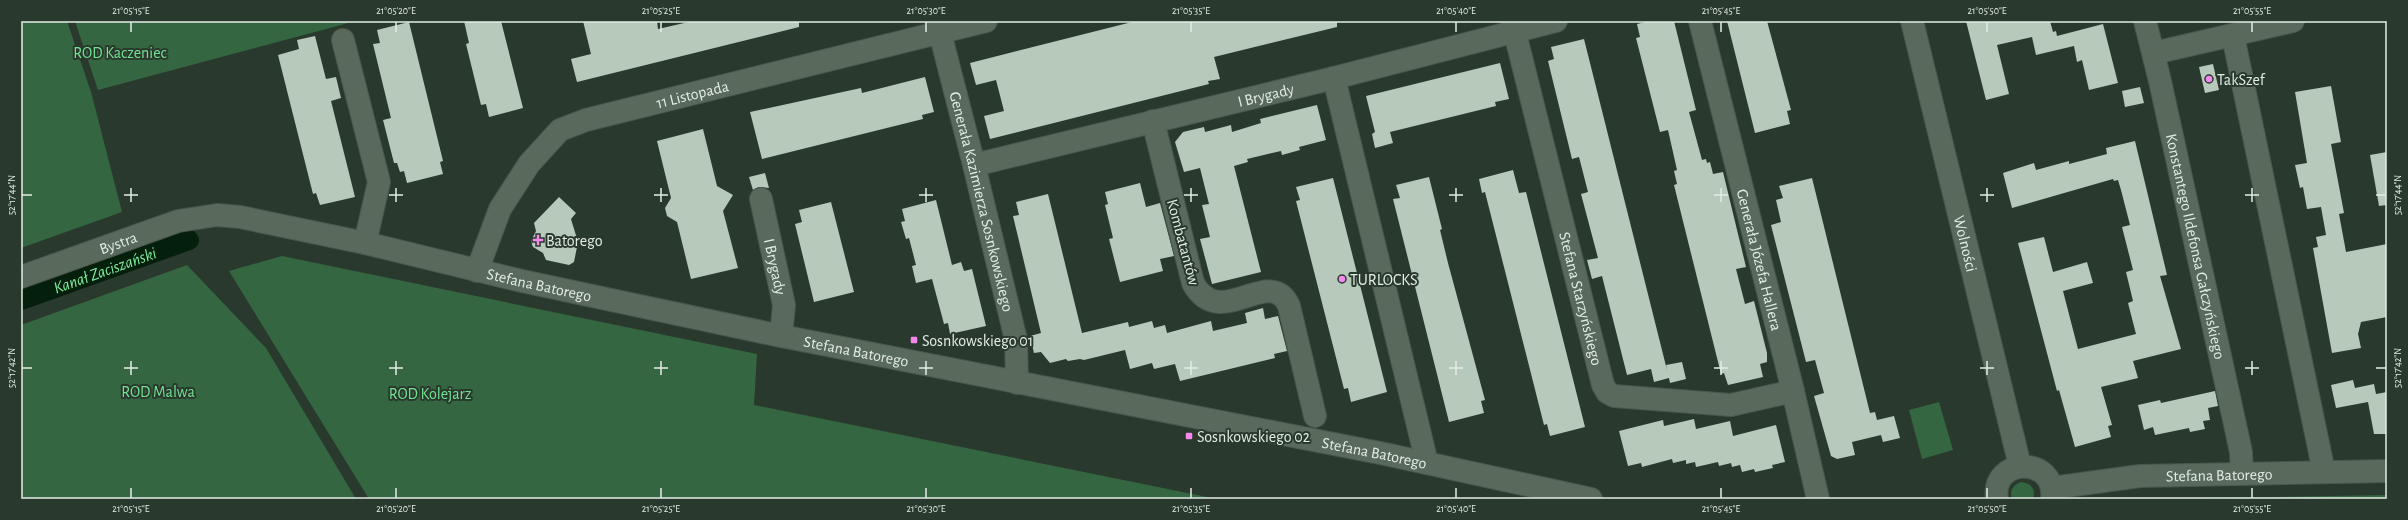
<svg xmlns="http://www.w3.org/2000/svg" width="2408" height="520" font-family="'Alegreya Sans',sans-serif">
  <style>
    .green { fill: #346641 }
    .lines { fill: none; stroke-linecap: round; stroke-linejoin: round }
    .canal { stroke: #051f0d; stroke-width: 20 }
    .building { fill: #b7c9ba }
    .minor-casing { stroke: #49564b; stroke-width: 24 }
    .minor { stroke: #59695c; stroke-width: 22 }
    .ticks { fill: none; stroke: #e4ede5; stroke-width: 1.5 }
    .poi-dot { fill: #f688ed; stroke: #2a392d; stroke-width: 1.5 }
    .labels { text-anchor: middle; stroke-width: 4; stroke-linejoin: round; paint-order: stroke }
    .park-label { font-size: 16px; fill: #73e292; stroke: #2a392d }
    .poi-label { font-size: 16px; fill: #e4ede5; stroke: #2a392d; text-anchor: start }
    .street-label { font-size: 16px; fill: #e4ede5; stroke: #2a392d }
    .water-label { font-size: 17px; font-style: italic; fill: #7fee9d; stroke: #2a392d }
    .neatline { fill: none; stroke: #e4ede5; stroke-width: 1.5 }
    .ticks-label { font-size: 10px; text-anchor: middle; fill: #e4ede5 }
  </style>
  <rect width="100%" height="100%" fill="#2a392d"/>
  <!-- green -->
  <g class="green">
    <path d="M21,21H67L91,92L122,212L21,248Z"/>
    <path d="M75,21H356L98,90Z"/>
    <path d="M282,256L757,354L754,405L1217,499H369L229,271Z"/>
    <path d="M187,265L266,348L356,499H21V325Z"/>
    <path d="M1939,402L1953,450L1922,459L1909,410Z"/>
    <path d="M2021,482C2031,483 2036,489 2033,499H2012C2009,491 2013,485 2021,482Z"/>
    <path d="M2387,495V499L2207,498Z"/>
  </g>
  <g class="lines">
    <!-- canal -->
    <path class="canal" id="s1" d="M21,300L189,240"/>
  </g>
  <!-- building -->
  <g class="building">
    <path d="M464,21H501L523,108L489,117L486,104L481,105L466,44L469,43Z"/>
    <path d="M583,21H657L658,29L693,21H799V27L577,82L571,59L591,54Z"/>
    <path d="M1136,21H1337V27L1214,57L1220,79L1208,81L1209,84L990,139L984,116L1004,111L996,80L976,85L970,63Z"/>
    <path d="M1650,21H1674L1696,110L1689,112L1702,160L1706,159L1707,163L1710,162L1713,174L1723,172L1746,267L1736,269L1745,304L1754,301L1767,353V362L1760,364L1763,377L1728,385L1724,373L1721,374L1674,185L1677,184L1674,171L1677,170L1668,130L1660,132L1636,38L1640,37L1637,24Z"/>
    <path d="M1727,21H1767L1791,110L1787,111L1790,124L1755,133Z"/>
    <path d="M1966,21H2050L2053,32L2056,31L2057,36L2103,24L2118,83L2089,90L2082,60L2077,62L2074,46L2036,55L2032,37L1997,45L2009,94L1986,100Z"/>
    <path d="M409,22L443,161L440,162L443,174L407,183L404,171L400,172L397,163H394L383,120L391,118L373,44L380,43L377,30Z"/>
    <path d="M315,36L326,79L336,77L341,98L331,101L355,197L320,205L316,193L313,194L278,55L299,49L297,40Z"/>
    <path d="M1584,39L1667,370L1666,365L1682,362L1686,379L1670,383L1669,378L1654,382L1651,369L1627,375L1602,276L1592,279L1587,260L1598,258L1581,194L1588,192L1579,157L1572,159L1548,61L1554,59L1551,47Z"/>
    <path d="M1500,63L1509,99L1495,102L1496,106L1390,132L1393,143L1375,148L1372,134L1375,132L1366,96Z"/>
    <path d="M2213,64L2219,90L2205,93L2199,67Z"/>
    <path d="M925,77L934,112L922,115L923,119L762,159L750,112L861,88L862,93Z"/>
    <path d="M2331,86L2341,142L2331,144L2344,213L2339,214L2346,252L2387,244V317L2361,322L2358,334L2361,348L2332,353L2313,248L2318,247L2316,237L2326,235L2321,207L2307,209L2303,187L2300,188L2295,165L2307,163L2295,92Z"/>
    <path d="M2140,87L2144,103L2125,107L2122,91Z"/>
    <path d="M1317,105L1326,140L1299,147L1300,150L1282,155L1281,151L1247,159L1248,162L1234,166L1261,272L1212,284L1200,239L1210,237L1202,205L1209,204L1200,168L1184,172L1175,142L1183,132L1204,127L1205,132L1231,125L1232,132L1261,123L1260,119Z"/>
    <path d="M703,129L717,186L733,195L723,211L738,268L691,279L677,222L667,216L665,208L671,198L657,141Z"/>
    <path d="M2135,141L2167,275L2160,276L2181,349L2133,361L2138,378L2101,387L2112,425L2108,426L2111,437L2075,447L2059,390L2057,391L2018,243L2044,237L2053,272L2087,262L2093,283L2063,291L2078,349L2136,334L2128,303L2133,301L2126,272L2133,270L2122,227L2130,225L2121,190L2118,180L2114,181L2113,179L2012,208L2003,173L2034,163L2036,170L2069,161V164L2107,154L2106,148Z"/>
    <path d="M2387,152V205L2379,206L2370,155Z"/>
    <path d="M1513,170L1519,193L1526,192L1585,427L1550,436L1547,424L1544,425L1485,192L1482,193L1479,179Z"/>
    <path d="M765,173L769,188L759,187L753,190L749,177Z"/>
    <path d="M1429,177L1442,229L1440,230L1448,263L1485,400L1481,401L1484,413L1449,422L1393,199L1400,198L1396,185Z"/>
    <path d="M1333,178L1387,392L1351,402L1348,388L1344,389L1296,201L1300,200L1296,187Z"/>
    <path d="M1812,178L1870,413L1875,412L1877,420L1894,416L1900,438L1883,442L1881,435L1852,442L1855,455L1837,459L1831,456L1814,396L1824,393L1815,360L1806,362L1771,225L1781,222L1776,200L1783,198L1779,186Z"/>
    <path d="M1140,183L1146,207L1160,203L1174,256L1160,259L1163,271L1120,282L1109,239L1113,238L1105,205L1108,204L1105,192Z"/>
    <path d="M1048,194L1082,333L1128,322L1129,327L1152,321L1154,328L1165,325L1167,333L1211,321L1213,331L1247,323L1245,313L1263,308L1265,319L1278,316L1287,351L1274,354L1275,358L1180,381L1175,364L1154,369L1152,363L1130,369L1125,350L1084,360L1080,359L1068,361L1066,359L1050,363L1041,352L1034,353L1030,336L1041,333L1013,216L1019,215L1016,202Z"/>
    <path d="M559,197L576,213L571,219L578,242L574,262L569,265L546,260L543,253L533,247L531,241L536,231L534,223Z"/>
    <path d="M936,200L952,265L961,262L964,271L972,269L986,326L950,334L948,323L944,324L932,279L916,283L912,266L916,265L909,238L906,239L901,222L905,221L902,209Z"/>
    <path d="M831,202L854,292L814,302L795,224L802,222L799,210Z"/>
    <path d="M2353,380L2355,388L2374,384L2376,394L2387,392V434H2374L2368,402L2336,408L2331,385Z"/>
    <path d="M2215,391L2218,406L2208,408L2210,420L2203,421L2205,429L2190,432L2189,428L2155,435L2153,427L2144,430L2138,405L2160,400L2161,403Z"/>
    <path d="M1694,419L1696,429L1730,421L1733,436L1776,425L1785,462L1772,465L1773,468L1755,472L1754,469L1742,472L1740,465L1732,467L1731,463L1719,466L1718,462L1696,467L1695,462L1686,464V460L1673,463L1672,459L1642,467L1641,463L1628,466L1619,431L1663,420L1664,426Z"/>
  </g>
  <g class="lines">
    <!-- minor casing -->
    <g class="minor-casing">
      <g id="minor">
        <path id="s2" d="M937,21L974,165L1016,340L1017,383"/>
        <path id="s3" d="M1512,21L1603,385L1607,392L1614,396L1731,405L1793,391"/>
        <path id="s4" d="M1700,21L1793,391L1818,499"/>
        <path id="s5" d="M1912,21L2020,466"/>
        <path id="s6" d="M2145,21L2160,81L2241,452L2242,473"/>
        <path d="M2233,36L2324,472"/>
        <path d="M343,40L379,182L365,243"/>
        <path d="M2154,53L2293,21"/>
        <path d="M1334,78L1427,463"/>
        <path d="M1153,121L1193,283C1220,333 1270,263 1289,306L1315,416"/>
        <path id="s7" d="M974,165L1334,78L1556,21"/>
        <path id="s8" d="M761,199L784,305L781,336"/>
        <path id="s9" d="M477,271L500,209L529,164L560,130L586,120L986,21"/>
        <path id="s10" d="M21,277L178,221L217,215L240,217L365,243L522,281L781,336L1385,454L1591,499"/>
        <path id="s11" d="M2052,488L2140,476L2387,471"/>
        <path d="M1997,499C1990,457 2057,455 2052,499"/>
      </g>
    </g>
    <!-- minor -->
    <use href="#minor" class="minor"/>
  </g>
  <!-- ticks -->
  <path class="ticks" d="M131,22V32M396,22V32M661,22V32M926,22V32M1191,22V32M1456,22V32M1721,22V32M1987,22V32M2252,22V32M131,188V202M396,188V202M661,188V202M926,188V202M1191,188V202M1456,188V202M1721,188V202M1987,188V202M2252,188V202M22,195H32M124,195H138M389,195H403M654,195H668M919,195H933M1184,195H1198M1449,195H1463M1714,195H1728M1980,195H1994M2245,195H2259M2376,195H2386M131,361V375M396,361V375M661,361V375M926,361V375M1191,361V375M1456,361V375M1721,361V375M1987,361V375M2252,361V375M22,368H32M124,368H138M389,368H403M654,368H668M919,368H933M1184,368H1198M1449,368H1463M1714,368H1728M1980,368H1994M2245,368H2259M2376,368H2386M131,488V498M396,488V498M661,488V498M926,488V498M1191,488V498M1456,488V498M1721,488V498M1987,488V498M2252,488V498"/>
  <!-- markers -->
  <g class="poi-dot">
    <circle cx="2209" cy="79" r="4"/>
    <path d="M536 234h4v4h4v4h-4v4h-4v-4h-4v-4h4z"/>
    <circle cx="1342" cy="279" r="4"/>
    <rect x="910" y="336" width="8" height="8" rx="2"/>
    <rect x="1185" y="432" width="8" height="8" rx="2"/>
  </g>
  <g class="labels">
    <!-- park labels -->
    <g class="park-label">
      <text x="120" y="58">ROD Kaczeniec</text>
      <text x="158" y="397">ROD Malwa</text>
      <text x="430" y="399">ROD Kolejarz</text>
    </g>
    <!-- poi labels -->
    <g class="poi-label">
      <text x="2217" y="85">TakSzef</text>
      <text x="546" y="246">Batorego</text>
      <text x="1350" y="285">TURLOCKS</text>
      <text x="922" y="346">Sosnkowskiego 01</text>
      <text x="1197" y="442">Sosnkowskiego 02</text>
    </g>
    <!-- street labels -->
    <g class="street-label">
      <text dy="6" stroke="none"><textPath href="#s9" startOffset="303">11 Listopada</textPath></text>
      <text dy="6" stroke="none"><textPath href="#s7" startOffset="300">I Brygady</textPath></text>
      <text dy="6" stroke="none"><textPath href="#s2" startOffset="186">Generała Kazimierza Sosnkowskiego</textPath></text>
      <text dy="6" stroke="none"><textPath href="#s10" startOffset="103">Bystra</textPath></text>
      <text transform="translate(1184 242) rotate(75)" y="6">Kombatantów</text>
      <text dy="6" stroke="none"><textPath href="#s5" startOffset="229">Wolności</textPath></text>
      <text dy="6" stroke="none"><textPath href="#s6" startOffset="231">Konstantego Ildefonsa Gałczyńskiego</textPath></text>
      <text dy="6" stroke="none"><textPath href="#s4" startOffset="246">Generała Józefa Hallera</textPath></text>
      <text dy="6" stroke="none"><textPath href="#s8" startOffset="69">I Brygady</textPath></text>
      <text dy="6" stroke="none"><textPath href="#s10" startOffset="536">Stefana Batorego</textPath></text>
      <text dy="6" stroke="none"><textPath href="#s3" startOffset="286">Stefana Starzyńskiego</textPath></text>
      <text dy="6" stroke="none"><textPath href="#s10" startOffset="860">Stefana Batorego</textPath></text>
      <text dy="6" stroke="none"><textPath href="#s10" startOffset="1388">Stefana Batorego</textPath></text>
      <text dy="6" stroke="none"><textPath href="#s11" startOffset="168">Stefana Batorego</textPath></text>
    </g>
    <!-- water labels -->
    <g class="water-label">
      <text dy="6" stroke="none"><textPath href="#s1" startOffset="89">Kanał Zaciszański</textPath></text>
    </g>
  </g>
  <!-- border -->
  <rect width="2408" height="520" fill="none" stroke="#2a392d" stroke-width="44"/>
  <rect x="22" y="22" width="2364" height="476" class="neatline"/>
  <g class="ticks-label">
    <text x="131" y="14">21°05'15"E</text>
    <text x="396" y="14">21°05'20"E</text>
    <text x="661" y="14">21°05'25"E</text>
    <text x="926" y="14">21°05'30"E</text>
    <text x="1191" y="14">21°05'35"E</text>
    <text x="1456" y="14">21°05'40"E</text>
    <text x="1721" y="14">21°05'45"E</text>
    <text x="1987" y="14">21°05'50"E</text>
    <text x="2252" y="14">21°05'55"E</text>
    <text transform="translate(11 195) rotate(-90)" y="4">52°17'44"N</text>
    <text transform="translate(2397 195) rotate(-90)" y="4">52°17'44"N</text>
    <text transform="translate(11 368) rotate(-90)" y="4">52°17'42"N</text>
    <text transform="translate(2397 368) rotate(-90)" y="4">52°17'42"N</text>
    <text x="131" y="512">21°05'15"E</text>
    <text x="396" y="512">21°05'20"E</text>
    <text x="661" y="512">21°05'25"E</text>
    <text x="926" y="512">21°05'30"E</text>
    <text x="1191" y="512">21°05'35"E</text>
    <text x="1456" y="512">21°05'40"E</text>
    <text x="1721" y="512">21°05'45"E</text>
    <text x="1987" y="512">21°05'50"E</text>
    <text x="2252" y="512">21°05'55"E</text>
  </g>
</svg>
